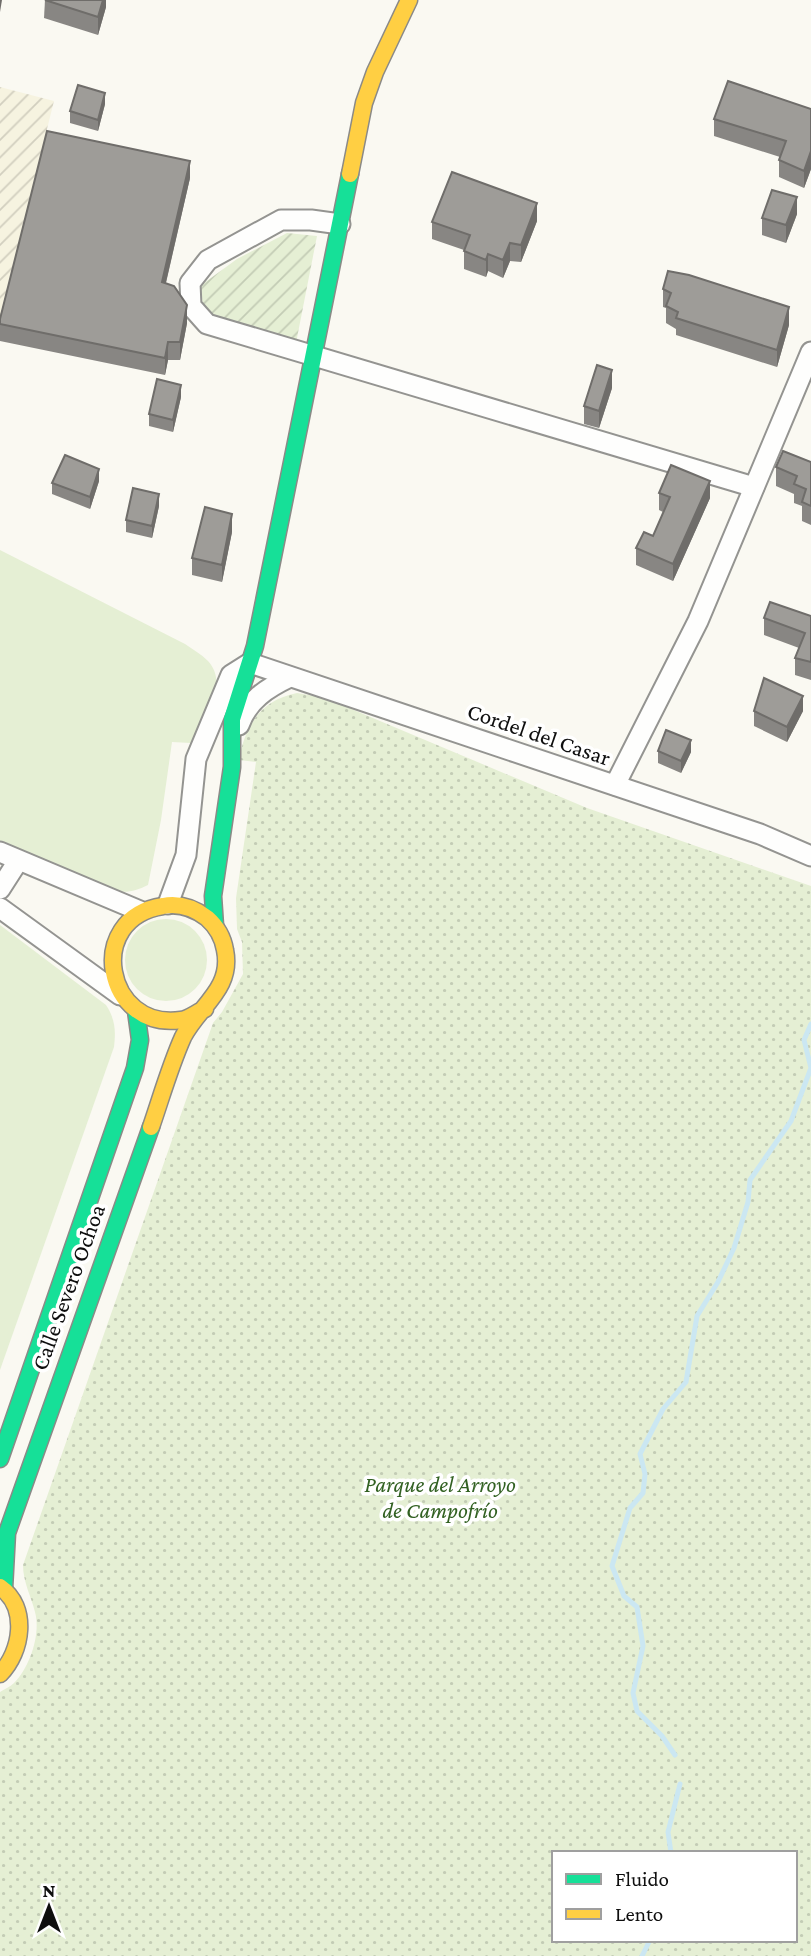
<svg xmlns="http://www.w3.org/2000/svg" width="811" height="1956" font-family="'Crimson Pro',serif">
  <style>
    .farmland { fill: url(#farmland-furrows) }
    .grass { fill: #e5efd4 }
    .park { fill: url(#park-dots); fill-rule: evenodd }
    .garden { fill: url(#garden-furrows) }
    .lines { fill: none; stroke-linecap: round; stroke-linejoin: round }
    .stream { stroke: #cbe7f2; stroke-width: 5 }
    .street-casing { stroke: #949491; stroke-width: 23 }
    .fast-casing { stroke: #8b8a87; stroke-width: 19 }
    .slow-casing { stroke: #8b8a87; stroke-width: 19 }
    .street { stroke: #fefefd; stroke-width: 19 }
    .fast { stroke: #16e098; stroke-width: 16 }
    .slow { stroke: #ffcf43; stroke-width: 16 }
    .wall { fill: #888683 }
    .shaded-wall { fill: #6f6d6a }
    .building { fill: #9e9c98; stroke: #6f6d6a; stroke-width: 2 }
    .labels { text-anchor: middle; stroke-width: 7; stroke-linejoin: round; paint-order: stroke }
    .street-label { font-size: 23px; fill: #0e0e0e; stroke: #fff }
    .park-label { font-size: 23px; font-style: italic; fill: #326122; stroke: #fff }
  </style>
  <defs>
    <pattern id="farmland-furrows" width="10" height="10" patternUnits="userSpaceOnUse" patternTransform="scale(1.75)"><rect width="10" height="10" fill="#f6f3e0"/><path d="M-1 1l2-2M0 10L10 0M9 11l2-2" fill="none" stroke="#d2cfbf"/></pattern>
    <pattern id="park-dots" width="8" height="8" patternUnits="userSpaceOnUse" patternTransform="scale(1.75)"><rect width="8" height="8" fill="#e5efd4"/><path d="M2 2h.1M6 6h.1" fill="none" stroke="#c3ccb5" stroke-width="1.8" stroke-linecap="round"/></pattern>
    <pattern id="garden-furrows" width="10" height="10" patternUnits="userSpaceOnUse" patternTransform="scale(1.75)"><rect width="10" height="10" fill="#e5efd4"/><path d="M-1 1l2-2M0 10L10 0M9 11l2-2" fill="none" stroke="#c3ccb5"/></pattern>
  </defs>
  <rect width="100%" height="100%" fill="#faf9f2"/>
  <!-- farmland -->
  <path class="farmland" d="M0,87L54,101L0,318Z"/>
  <!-- grass -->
  <g class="grass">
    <path d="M0,550L185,644C192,649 201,654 208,661C229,683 207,724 191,743L172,742L161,820L148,885C136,891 128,893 115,891L0,841Z"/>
    <circle cx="166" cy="960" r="41"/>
    <path d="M0,925L106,1005C115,1019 116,1030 114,1047L0,1370Z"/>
  </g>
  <!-- park -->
  <path class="park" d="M297,693L321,697L349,708L587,808L811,886V1956H0V1692C4,1689 10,1687 14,1683C30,1667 41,1634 35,1612C31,1596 23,1582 23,1565L213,1023L222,1012L243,974L242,942L237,929L236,898L256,762L239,760C245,725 261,700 297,693ZM554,1853H795V1940H554Z"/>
  <!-- garden -->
  <path class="garden" d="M287,233L317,236L296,343L217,318L204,311L200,286L237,259Z"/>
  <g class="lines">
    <!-- stream -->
    <g class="stream">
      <path d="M675,1755L662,1736L637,1711L633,1693L643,1646L637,1607L624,1596L612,1566L630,1508L643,1493L645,1474L640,1454L663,1409L686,1382L697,1316L718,1282L734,1248L748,1202L750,1180L791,1121L811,1068L804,1040L811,1024"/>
      <path d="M671,1853L668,1832L680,1784"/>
      <path d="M642,1956L650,1940"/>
    </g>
    <!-- street casing -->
    <g class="street-casing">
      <g id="street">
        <path d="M340,224L311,220H281L208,260L190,283L191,306L207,324L754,487"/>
        <path d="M239,725C248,700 267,688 290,677"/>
        <path d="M615,785L698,621L811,352"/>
        <path d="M0,852L140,911"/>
        <path d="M0,889L18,861"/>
        <path d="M168,904L186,855L196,759L231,675L250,663L760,834L811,856"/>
        <path d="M0,908L120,995"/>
      </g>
    </g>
    <!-- fast casing -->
    <g class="fast-casing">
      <g id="fast">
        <path d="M215,926L213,896L232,767V719L255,646L350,174"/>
        <path d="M0,1459L135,1068L140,1040L136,1011"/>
        <path d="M4,1589L7,1533L151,1127"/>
      </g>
    </g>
    <!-- slow casing -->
    <g class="slow-casing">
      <g id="slow">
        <path d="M350,174L364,103L375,72L409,0"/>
        <path d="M151,1127C161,1098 170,1066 183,1037C199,1006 233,989 225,950C223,938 216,926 207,918C194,908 179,903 163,906C84,918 105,1031 181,1020C189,1019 197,1012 205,1009"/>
        <path d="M0,1587C29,1607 22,1652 0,1674"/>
      </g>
    </g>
    <!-- street -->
    <use href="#street" class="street"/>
    <!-- fast -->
    <use href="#fast" class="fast"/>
    <!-- slow -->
    <use href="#slow" class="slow"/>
  </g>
  <!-- wall -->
  <g class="wall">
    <path d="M45,0H106V7L98,35L44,18Z"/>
    <path d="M105,104L98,131L70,123V111Z"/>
    <path d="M811,109V169L804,188L779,177V160L780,157L714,136V119Z"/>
    <path d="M190,178L166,283L187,323L180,360H168L165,375L0,341V319Z"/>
    <path d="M797,214L786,243L762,235V218Z"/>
    <path d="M537,221L521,262L510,261L503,278L488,271L486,277L464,269V250L432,239V222Z"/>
    <path d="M663,289L789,325L777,367L676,335V329L666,323V308L663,307Z"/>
    <path d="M612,388L599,428L584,424V406Z"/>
    <path d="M181,397L173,432L149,426V414Z"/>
    <path d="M811,462V525L802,521V506L794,503V494L776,486V467Z"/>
    <path d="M99,481L90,509L52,494V483Z"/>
    <path d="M659,493L710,498L673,581L636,565V548L653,536L663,512L659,510Z"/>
    <path d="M159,506L152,538L126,532V520Z"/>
    <path d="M232,532L222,582L192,575V558Z"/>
    <path d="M811,616V680L795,675V658L799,648L764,635V618Z"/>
    <path d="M754,711H803L787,742L754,726Z"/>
    <path d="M658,751L691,752L681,773L658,763Z"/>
  </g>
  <!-- shaded-wall -->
  <g class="shaded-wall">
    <path d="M0,0H2L0,12Z"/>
    <path d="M103,0H106V7L98,35V17Z"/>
    <path d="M105,93V104L98,131V120Z"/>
    <path d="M811,151V169L804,188V171Z"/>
    <path d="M190,161V178L162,299V282Z"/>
    <path d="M797,197V214L786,243V225Z"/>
    <path d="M537,203V221L521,262V245Z"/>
    <path d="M510,243V261L503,278V260Z"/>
    <path d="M488,254V271L486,277V260Z"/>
    <path d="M187,305V323L180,360V342Z"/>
    <path d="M789,307V325L777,367V350Z"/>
    <path d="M168,342V360L165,375V358Z"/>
    <path d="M612,370V388L599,428V411Z"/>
    <path d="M181,385V397L173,432V420Z"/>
    <path d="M99,469V481L90,509V497Z"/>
    <path d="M710,481V498L673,581V564Z"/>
    <path d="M159,494V506L152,538V526Z"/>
    <path d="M232,514V532L222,582V565Z"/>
    <path d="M803,696V711L787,742V727Z"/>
    <path d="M691,740V752L681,773V761Z"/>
  </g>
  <!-- building -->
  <g class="building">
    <path d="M45,0H103L98,17Z"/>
    <path d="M728,81L811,109V151L804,171L779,160L786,141L714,119Z"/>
    <path d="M78,85L105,93L98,120L70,111Z"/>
    <path d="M47,131L190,161L162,282L174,286L187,305L180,342H168L165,358L0,324V319Z"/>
    <path d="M452,172L537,203L521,245L510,243L503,260L488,254L486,260L464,251L470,235L432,222Z"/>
    <path d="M772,190L797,197L786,225L762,218Z"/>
    <path d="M668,271L689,275L789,307L777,350L676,318L678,312L666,306L671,293L663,289Z"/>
    <path d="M597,365L612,370L599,411L584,406Z"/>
    <path d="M157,379L181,385L173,420L149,414Z"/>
    <path d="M783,451L811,462V506L802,502L806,489L794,484L797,476L776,467Z"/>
    <path d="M65,455L99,469L90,497L52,483Z"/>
    <path d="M671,465L710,481L673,564L636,548L644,532L653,536L670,497L659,493Z"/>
    <path d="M133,488L159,494L152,526L126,520Z"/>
    <path d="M205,507L232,514L222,565L192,558Z"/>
    <path d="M770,602L811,616V662L795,658L805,633L764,618Z"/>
    <path d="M764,678L803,696L787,727L754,711Z"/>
    <path d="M666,730L691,740L681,761L658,751Z"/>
  </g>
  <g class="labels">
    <!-- street labels -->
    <g class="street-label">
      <text transform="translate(539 734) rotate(19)" y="8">Cordel del Casar</text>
      <text transform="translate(68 1287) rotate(-70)" y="8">Calle Severo Ochoa</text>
    </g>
    <!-- park labels -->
    <g class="park-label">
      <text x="440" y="1492">Parque del Arroyo<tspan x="440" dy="26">de Campofrío</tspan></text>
    </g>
  </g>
  <!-- legend -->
  <rect x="552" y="1851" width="245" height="91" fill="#ffffff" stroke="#9f9f9f" stroke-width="2"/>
  <rect x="566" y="1874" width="35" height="10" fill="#16e098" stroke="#9f9f9f" stroke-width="2"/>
  <text x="615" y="1886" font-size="21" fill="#0e0e0e">Fluido</text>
  <rect x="566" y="1909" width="35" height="10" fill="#ffcf43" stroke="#9f9f9f" stroke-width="2"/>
  <text x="615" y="1921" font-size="21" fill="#0e0e0e">Lento</text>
  <!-- north arrow -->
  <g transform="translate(49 1907)" stroke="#ffffff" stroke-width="5" paint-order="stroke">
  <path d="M0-5L12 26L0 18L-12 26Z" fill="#0e0e0e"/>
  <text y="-10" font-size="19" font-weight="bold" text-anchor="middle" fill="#0e0e0e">N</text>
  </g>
</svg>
